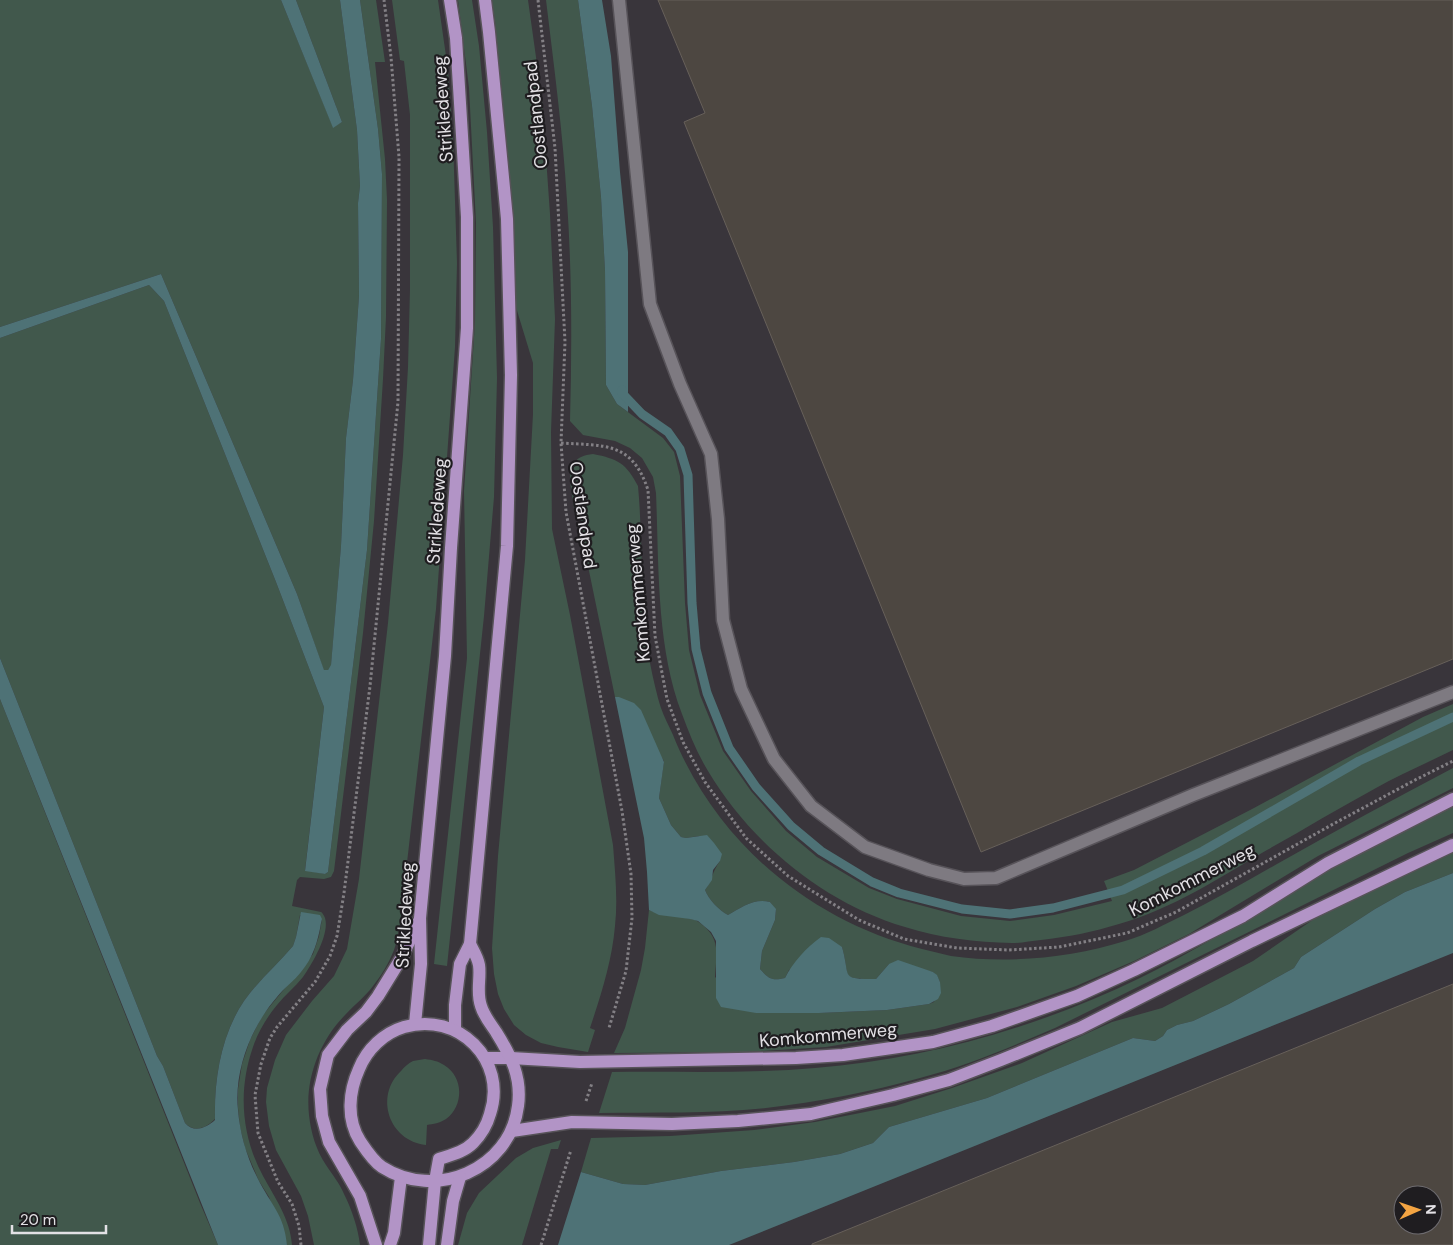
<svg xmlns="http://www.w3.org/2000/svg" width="1453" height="1245" font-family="'DM Sans',sans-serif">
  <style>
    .green { fill: #41584c }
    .water { fill: #4e7276 }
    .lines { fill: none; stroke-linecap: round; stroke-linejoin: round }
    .stream { stroke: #4e7276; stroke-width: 9 }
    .building { fill: #4d4741; stroke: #67605a; fill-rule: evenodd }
    .minor-casing { stroke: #575359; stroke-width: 15 }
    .major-casing { stroke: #575359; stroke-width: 15 }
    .path { stroke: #838085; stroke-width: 3; stroke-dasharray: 2.5 2.5; stroke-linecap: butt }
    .minor { stroke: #7e7a81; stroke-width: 12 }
    .major { stroke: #b294c6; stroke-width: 12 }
    .labels { text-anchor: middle; stroke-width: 4.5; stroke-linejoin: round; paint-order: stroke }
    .street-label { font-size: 18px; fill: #e3e1e5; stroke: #1f1d20 }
  </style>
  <rect width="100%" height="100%" fill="#39353b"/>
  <!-- green -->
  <g class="green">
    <path d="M0,0H281L333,127L342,122L296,0H340L357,130L360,186L358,203L359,296L353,380L346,438L341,546L331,666L328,670L324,671L297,594L161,274L0,327Z"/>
    <path d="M360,0H376L385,62H375L385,159L387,200L386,317L383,379L374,521L363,633L334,871L331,877L324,879L300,877L297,880L292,906L321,912C322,912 325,917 325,918C330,934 312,964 303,977C295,987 285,995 277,1005C267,1017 258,1032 253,1047C238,1090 241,1135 263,1176C275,1198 290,1219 292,1245H287L269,1197L259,1181L245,1148L240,1127L238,1108V1089L242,1064L250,1040L262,1016L313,954L319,936L322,919L300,915L296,937L293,946C277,965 258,981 244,1001C221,1035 214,1079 215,1119C207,1127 195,1134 185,1123L163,1066L157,1056L0,658V338L149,285L164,301L276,582L324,707L305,870L325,874L328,872L367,550L381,339L382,174L378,129Z"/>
    <path d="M392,0H438L448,70L453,139L457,263L455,347L436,609L400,924C398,932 397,942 394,950C389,963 381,976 373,986C365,997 355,1004 346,1014C320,1040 305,1078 309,1115C311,1133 316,1150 326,1165C332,1174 340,1184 344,1194C352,1210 358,1228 360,1245H314L308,1216L301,1196L276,1150L269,1126L266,1102L267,1088L275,1060L286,1035L312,1001L334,976L347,949L359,879L388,623L403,455L408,367L410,289V115L404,61L400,60Z"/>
    <path d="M458,0H472L479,46L487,132L493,227L497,378L494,497L484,616L447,966L434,964L467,658L464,491L475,322L476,223L469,88Z"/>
    <path d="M492,0H528L542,100L550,214L555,319L551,432L552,529L570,615L613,845C615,872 618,899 615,926C612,961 601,995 590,1028L595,1030L588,1052L558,1047L541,1043L526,1035L514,1025L504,1009L498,994L494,974L492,948L498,856L525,560L533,414V363L515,304L510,177L495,21Z"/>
    <path d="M546,0H578L592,106L601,197L605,271L606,385L617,404L663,438L674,452L680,476L685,603L689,650L700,695L723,751L751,791L786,831L817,857L869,888L897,899L961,916L1010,921L1054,915L1112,901L1104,881L1134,870L1254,808L1423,717L1453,704V750C1427,763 1401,774 1376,788C1339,808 1303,830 1267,850C1219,878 1172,909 1119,924C1093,932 1068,937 1041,940C1031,941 1022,943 1012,943C976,942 939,938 905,927C824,903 751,843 708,771C697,753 689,733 682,714C656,646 659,565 656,493L653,477L642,458L630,448L615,441L583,435L570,421C572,348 572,274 567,201C563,133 554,67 546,0Z"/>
    <path d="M593,454C618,459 626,463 638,486C642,529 641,572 644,615C645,642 653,682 661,708C664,717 669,726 673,735C716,842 810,921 922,949C932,951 941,954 951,956C1008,964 1070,958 1125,941C1146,935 1165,924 1184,915C1216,899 1247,881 1277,864C1335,831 1394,799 1453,768V788L1318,856L1189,934L1134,961L1076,986L1017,1007L935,1029L826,1047L744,1052L614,1053L625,1028L641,970L645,948L649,910C663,916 676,915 691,919C697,920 700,923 704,926C721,941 716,957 715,977L756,1013H819L887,1010L929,1004L934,1002L940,982L937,976L933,972L889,964L876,979C838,979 851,978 842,947L789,970L785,978C772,981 769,979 760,969L762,951L775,920L776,910L770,902C754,898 742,907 728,915C719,910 709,900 705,890C712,880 713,870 720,861L699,836L686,838L681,837L671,825L659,798L664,761L619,697H615L588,566L579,508H574C571,485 561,457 593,454Z"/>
    <path d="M0,699L200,1203L218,1245H0Z"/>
    <path d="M1453,807V833L1408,853L1055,1028C1011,1047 966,1066 920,1078C870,1092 818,1102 766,1108C711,1114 655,1112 599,1113L612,1072C679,1071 748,1074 815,1068C927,1059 1039,1027 1140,978C1202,948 1260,910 1320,875C1364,851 1408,829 1453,807Z"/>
    <path d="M1453,852V873L1405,892L1375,909L1301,957L1294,968L1229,1004L1193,1021L1177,1025L1167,1030L1163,1036L1155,1041L1133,1038L987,1098L889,1127L873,1143L840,1154L794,1162L721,1171L645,1185L623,1184L581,1172L591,1138L670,1136L754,1130L815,1122L895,1106L952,1088L1022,1063L1112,1022L1162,1008L1253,961L1314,919Z"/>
    <path d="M425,1059C432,1060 438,1061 444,1065C464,1077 464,1106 446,1119C440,1123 433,1124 427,1125L426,1145C389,1141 374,1096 401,1071C404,1067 409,1063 413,1061C417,1060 421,1060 425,1059Z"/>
    <path d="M561,1140L558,1149H551L522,1245H458L467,1213L479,1193L516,1158L533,1148Z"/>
  </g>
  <!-- water -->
  <g class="water">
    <path d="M281,0H296L342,122L333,128Z"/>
    <path d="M340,0H360L378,129L382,174L381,339L367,550L328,872L325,874L305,871L324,707L276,582L164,301L149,285L0,338V327L161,274L297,594L324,670H328L331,665L341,546L346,438L353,380L359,296L358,203L360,186L357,130Z"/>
    <path d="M578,0H602L611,56L620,172L628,252V412L617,404L606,385L605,271L601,197L592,106Z"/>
    <path d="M0,658L157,1056L163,1066L185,1123C195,1134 207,1127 215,1120C214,1079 221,1035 244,1001C258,981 277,965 293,946L296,937L301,912L320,915L322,919L321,923C318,941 313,958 301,972C294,981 284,988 277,997C251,1027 234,1070 238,1110C240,1134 247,1158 258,1179C271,1205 284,1214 287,1245H218L0,699Z"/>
    <path d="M615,697H619L634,703L641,710L664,762L659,798L671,825L681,837L686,838L707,835L714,843L722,854L720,861L713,870L712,880L705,890C709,900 719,910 728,915C742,907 754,898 770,902L776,909L775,920L762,951L760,969C769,979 772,981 785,978C793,962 806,948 821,937L829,938L842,947C851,978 839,979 876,979L889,964L898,960L933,972L937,975L940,982L941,993L938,999L929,1004L887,1010L819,1013H756L721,1007L716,998V941L711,932L698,921L690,919L659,915L649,910L647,872L644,838Z"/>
    <path d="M1453,873V953L729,1245H558L581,1172L623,1184L645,1185L721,1171L794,1162L840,1154L873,1143L889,1127L987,1098L1133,1038L1155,1041L1163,1036L1167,1030L1177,1025L1193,1021L1229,1004L1294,968L1301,957L1375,909L1405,892Z"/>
  </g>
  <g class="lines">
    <!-- stream -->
    <path class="stream" d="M622,390V393L642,414L668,432L680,449L688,475L692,603L696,649L707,693L729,748L756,787L791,826L821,851L872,882L899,893L962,909L1010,914L1053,908L1123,890L1203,851L1359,761L1453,717"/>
  </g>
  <!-- building -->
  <g class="building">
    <path d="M658,0H1453V659L981,852L684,122L705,113Z"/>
    <path d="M1453,984V1245H812V1244ZM1403,1195H1433V1225H1403Z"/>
  </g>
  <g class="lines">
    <!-- minor casing -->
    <g class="minor-casing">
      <path id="minor" d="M619,0L650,304L680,384L711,454L718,519L723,620L741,689L774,759L811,806L865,847L929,870L964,879L996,878L1193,795L1453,692"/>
    </g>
    <!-- major casing -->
    <g class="major-casing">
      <g id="major">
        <path d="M415,1024L421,964L420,918L445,656L451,548L467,328V217L456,38L450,0"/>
        <path d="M455,1030V1005L460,964L470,944L507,546L511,375L507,219L489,32L485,0"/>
        <path d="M485,1058H511L580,1062L796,1058L843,1055L933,1042L992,1026L1077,996L1134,970L1243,916L1328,863L1453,799"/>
        <path d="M512,1131L572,1122L672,1124L738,1121L811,1114L893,1095L949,1080L1001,1060L1080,1028L1252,941L1453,845"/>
        <path d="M376,1245L360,1196L329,1142L322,1116L320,1089L328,1055L347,1030L366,1012L378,996L402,957L419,921"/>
        <path d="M390,1245L394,1233L401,1177"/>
        <path d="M429,1245L435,1181L439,1159C451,1155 464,1152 473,1143C481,1135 487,1125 490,1114C508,1060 458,1011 404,1027C384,1033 367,1049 359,1069C349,1091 346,1119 360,1141C366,1150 373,1161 382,1167C435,1201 510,1170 518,1106C522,1077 511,1056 496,1032C490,1023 484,1016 481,1006C476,992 481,978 479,965C478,958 473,950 470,944"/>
        <path d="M447,1245L453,1201L460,1177"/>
      </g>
    </g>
    <!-- path -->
    <g class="path">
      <path d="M538,0L555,148L565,342L561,443L566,512L622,811L631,874L632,918L626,971L609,1028"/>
      <path d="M561,443C604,446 632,441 648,490L655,636L667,699L683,742L705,782L746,838L788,876L859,920L904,939L957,948L1009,950L1059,947L1127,933L1176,912L1335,823L1415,780L1453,761"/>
      <path d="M586,1101L592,1083"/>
      <path d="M301,1245L299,1226L292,1204L278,1182L258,1133L255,1095L261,1064L270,1038L277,1027L315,982L330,956L337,936L344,893L370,686L398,402L399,157L391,57L384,0"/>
      <path d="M541,1245L571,1150"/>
    </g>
    <!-- minor -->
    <use href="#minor" class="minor"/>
    <!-- major -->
    <use href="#major" class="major"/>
  </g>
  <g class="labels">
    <!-- street labels -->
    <g class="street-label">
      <text transform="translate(443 109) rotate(-94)" y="6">Strikledeweg</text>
      <text transform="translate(536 115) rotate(-96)" y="6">Oostlandpad</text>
      <text transform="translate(437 511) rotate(-86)" y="6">Strikledeweg</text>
      <text transform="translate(583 515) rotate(82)" y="6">Oostlandpad</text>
      <text transform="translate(638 593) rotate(-95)" y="6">Komkommerweg</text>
      <text transform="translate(1192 880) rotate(-27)" y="6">Komkommerweg</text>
      <text transform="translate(405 915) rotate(-87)" y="6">Strikledeweg</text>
      <text transform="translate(828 1035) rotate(-5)" y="6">Komkommerweg</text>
    </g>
  </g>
  <!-- north arrow -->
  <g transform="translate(1418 1210) rotate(88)"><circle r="24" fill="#1f1d20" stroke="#6d6b6f"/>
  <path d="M0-4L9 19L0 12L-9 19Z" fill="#f3a442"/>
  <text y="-8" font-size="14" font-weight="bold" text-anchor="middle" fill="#e3e1e5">N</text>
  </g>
  <!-- scale -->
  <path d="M12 1225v8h94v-8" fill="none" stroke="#e3e1e5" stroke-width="2.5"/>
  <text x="20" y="1225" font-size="15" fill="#e3e1e5" stroke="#1f1d20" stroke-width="4" paint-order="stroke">20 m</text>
</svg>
